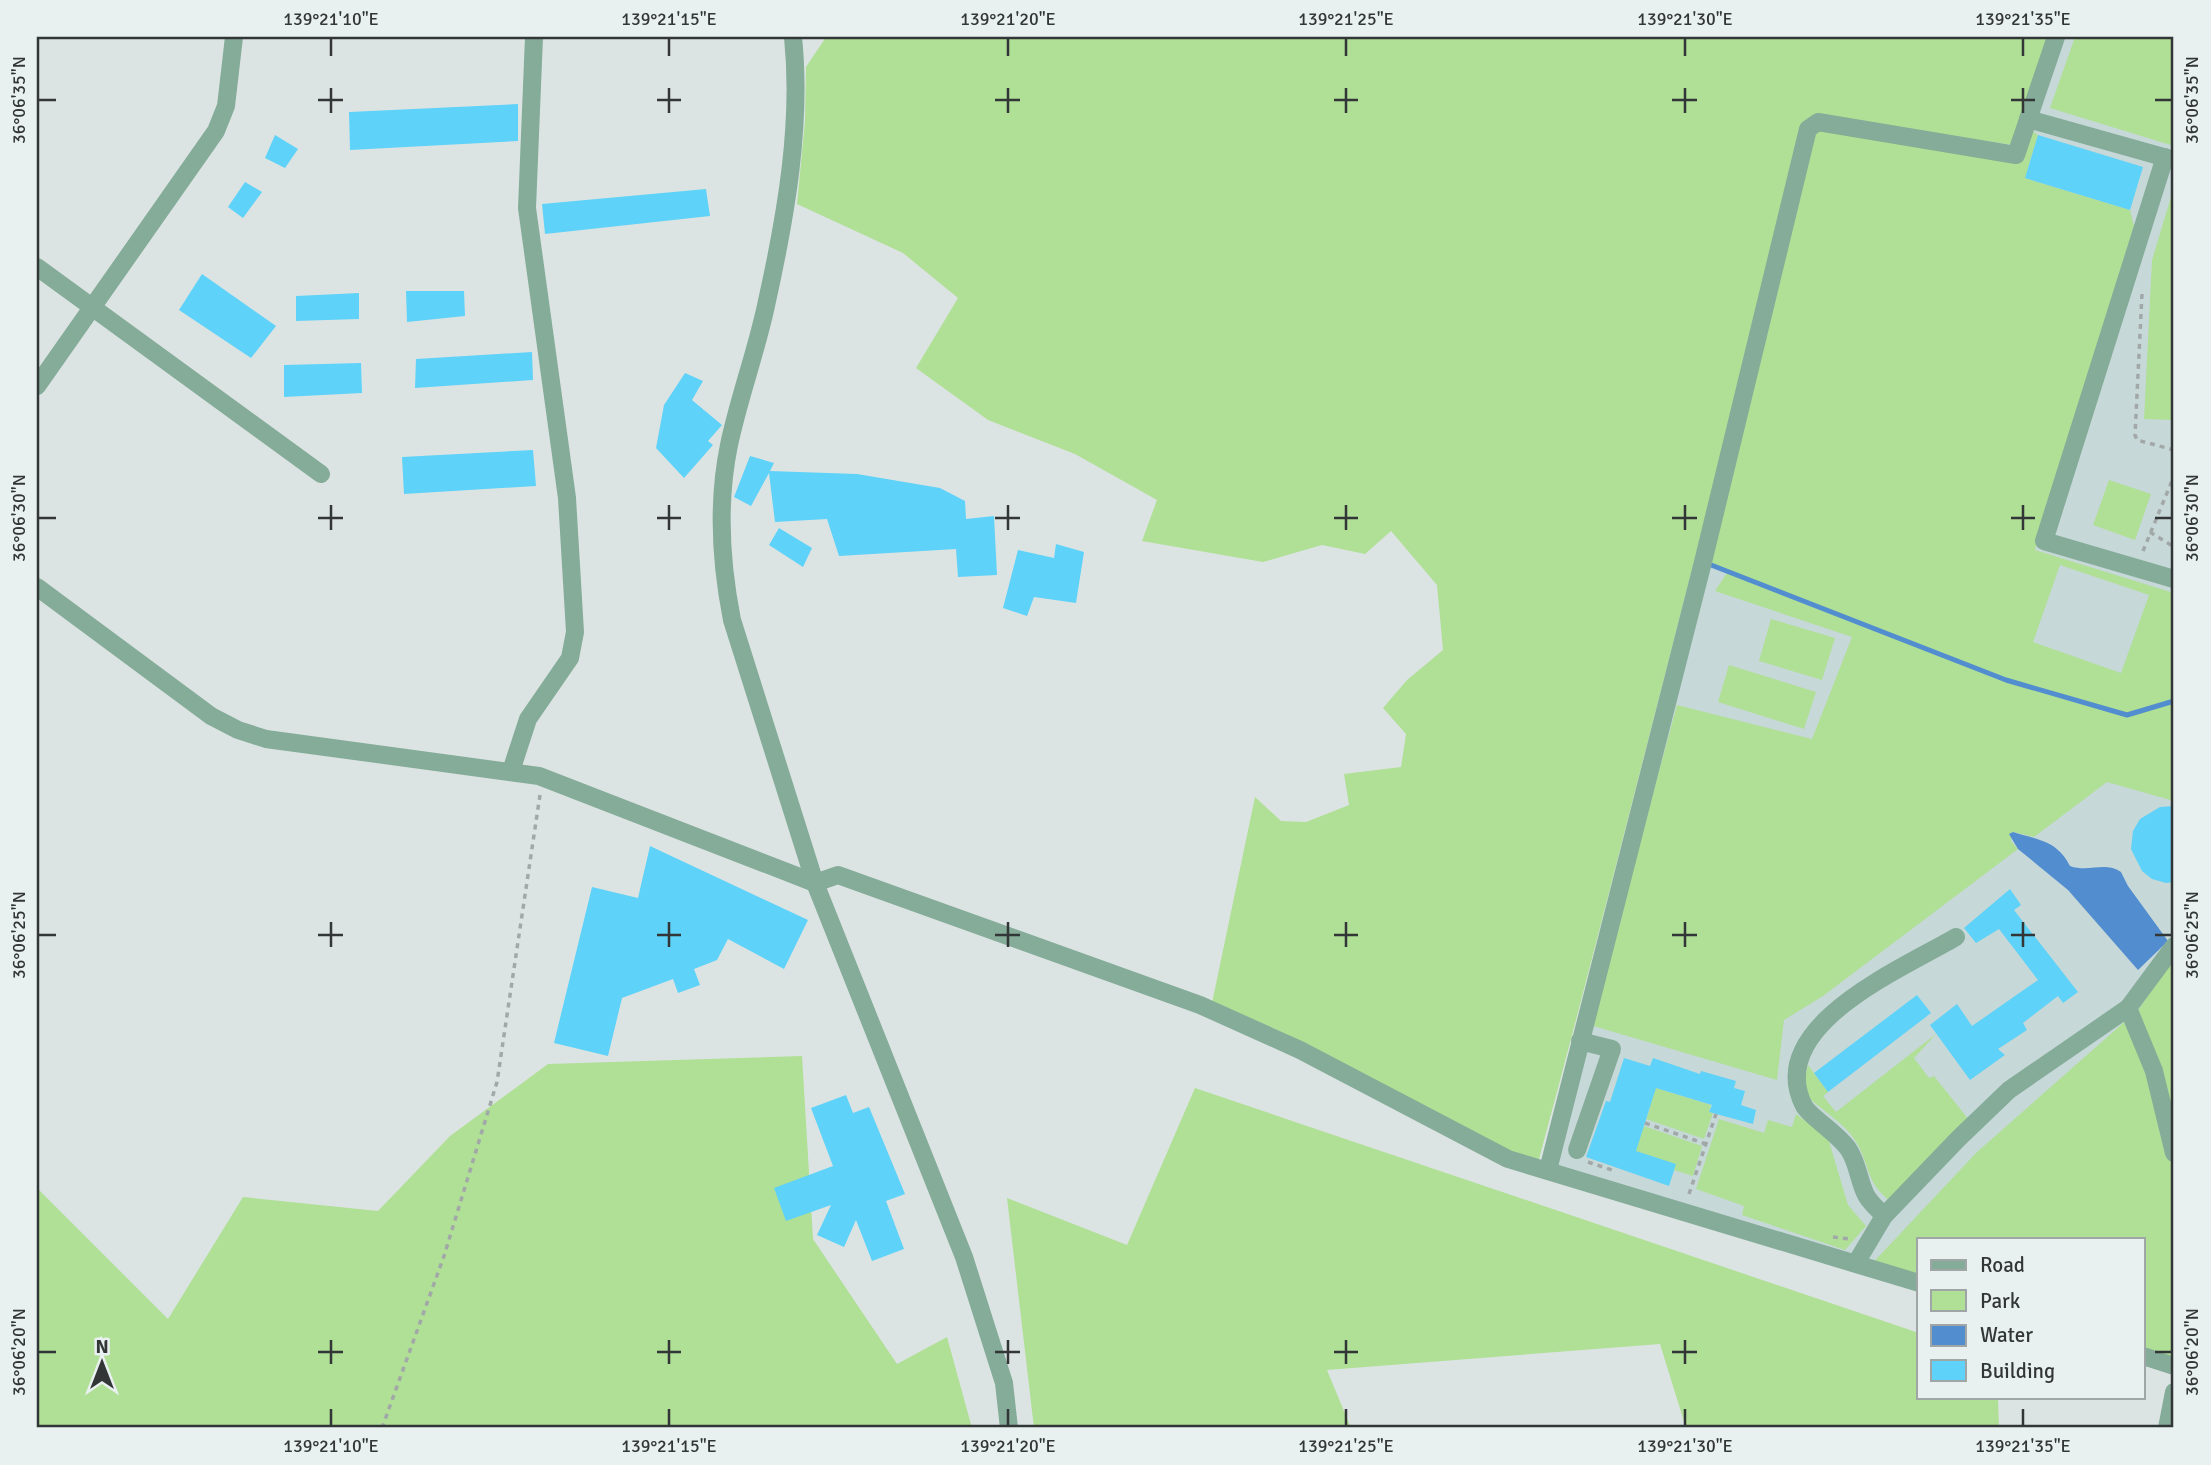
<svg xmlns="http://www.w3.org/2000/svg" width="2211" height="1465" font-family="Signika,sans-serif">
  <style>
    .built { fill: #c7d8d8 }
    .green { fill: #b0df96; fill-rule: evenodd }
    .water { fill: #528ecf }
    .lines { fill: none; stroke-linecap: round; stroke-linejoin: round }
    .stream { stroke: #528ecf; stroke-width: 5 }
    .building { fill: #5ed2f8 }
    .path { stroke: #a2a8a8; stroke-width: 3.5; stroke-dasharray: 5 5; stroke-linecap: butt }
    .minor { stroke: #84ac99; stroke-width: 18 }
    .ticks { fill: none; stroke: #333636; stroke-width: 2.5 }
    .neatline { fill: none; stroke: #333636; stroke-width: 2.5 }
    .ticks-label { font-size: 18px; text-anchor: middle; fill: #333636 }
  </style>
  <rect width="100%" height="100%" fill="#dce4e3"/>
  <!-- built -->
  <path class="built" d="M2059,37H2174V1374L2143,1239H1919V1289L1543,1164L1706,562L2018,158Z"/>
  <!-- green -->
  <g class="green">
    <path d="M826,37H2050L2013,145L1814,116C1715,463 1632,814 1538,1163L1507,1154L1212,1003L1255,797L1281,821L1306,822L1349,805L1344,774L1401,767L1406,734L1383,708L1407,680L1443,650L1437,585L1391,531L1365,554L1322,545L1263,562L1142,541L1157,500L1075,454L988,420L916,368L958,298L903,253L797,204L805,121L806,67Z"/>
    <path d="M2075,37H2174V146L2050,108Z"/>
    <path d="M1819,125L2018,158L2028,128L2038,135L2025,178L2130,210L2134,226L2035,550L2174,593V801L2107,782L2034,837L2013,832L2011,841L2018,849L1823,996L1784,1020L1777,1080L1590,1025L1677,705L1812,739L1852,637L1715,591L1729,570L1707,563L1810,131ZM2060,565L2149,595L2121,673L2033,642Z"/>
    <path d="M2174,187V420L2144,419L2152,260Z"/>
    <path d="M2109,480L2151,494L2135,540L2093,525Z"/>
    <path d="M1771,619L1835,638L1822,680L1759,661Z"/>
    <path d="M1729,665L1816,692L1804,729L1718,702Z"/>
    <path d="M2174,961V1360L2143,1351V1239H1919V1285L1867,1269L1977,1152L2139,1009L2162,973Z"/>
    <path d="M1936,1034L1914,1058L1929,1078L1934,1076L1969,1120L1890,1201C1867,1183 1870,1168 1858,1145C1847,1124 1822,1111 1806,1095L1804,1081L1808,1065L1828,1092L1823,1096L1836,1112Z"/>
    <path d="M802,1056L813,1239L897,1364L947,1337L972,1428H37V1188L168,1319L243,1197L378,1211L450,1136L548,1064Z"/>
    <path d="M1650,1086L1711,1105L1709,1112L1713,1113L1704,1139L1646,1119L1650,1109L1645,1107Z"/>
    <path d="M1195,1088L1919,1333V1397H1998L1999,1428H1686L1660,1344L1327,1370L1351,1428H1034L1007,1198L1127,1245Z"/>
    <path d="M1796,1114L1828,1138L1848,1205L1866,1226L1845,1250L1742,1215L1744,1206L1696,1189L1719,1119L1764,1133L1768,1120L1792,1127Z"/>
    <path d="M1644,1126L1702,1146L1693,1176L1674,1170L1675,1164L1614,1144L1639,1140Z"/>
  </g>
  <!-- water -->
  <path class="water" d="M2013,832C2038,840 2057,840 2070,866C2089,873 2105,861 2121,872L2128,886L2168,941L2138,970L2068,890L2018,849L2009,834Z"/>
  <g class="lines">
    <!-- stream -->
    <path class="stream" d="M1706,563L2006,680L2127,715L2174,701"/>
  </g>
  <!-- building -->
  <g class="building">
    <path d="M518,104V141L350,150L349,112Z"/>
    <path d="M275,135L298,149L285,168L265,158Z"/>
    <path d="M2038,135L2143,167L2130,210L2025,178Z"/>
    <path d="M245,182L262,192L243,218L228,207Z"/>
    <path d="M706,189L710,216L545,234L542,204Z"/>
    <path d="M202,274L276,326L251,358L179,310Z"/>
    <path d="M406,291H464L465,316L407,322Z"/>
    <path d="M359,293V319L296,321V296Z"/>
    <path d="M532,352L533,380L415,388L416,359Z"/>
    <path d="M361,363L362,393L284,397V365Z"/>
    <path d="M685,373L703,381L692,400L722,425L708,441L713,445L684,478L656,448L664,405Z"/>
    <path d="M533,450L536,486L404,494L402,457Z"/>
    <path d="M750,456L774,463L770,471L857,474L940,488L965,501L966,519L994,516L997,575L958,577L956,549L839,556L827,519L775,522L769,473L751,506L734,497Z"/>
    <path d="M779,528L812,548L803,567L769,545Z"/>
    <path d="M1056,544L1084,552L1076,603L1034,597L1027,616L1003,608L1018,550L1054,558Z"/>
    <path d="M2174,806V882L2166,883L2152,879L2142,871L2131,849L2133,831L2140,819L2160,807Z"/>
    <path d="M650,846L808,920L784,969L728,939L717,960L694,969L700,985L678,993L673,979L622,998L608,1056L554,1043L592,887L638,898Z"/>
    <path d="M2010,889L2021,905L2014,910L2078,992L2063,1003L2058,996L2023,1023L2027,1030L1998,1049L2005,1055L1970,1080L1930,1025L1957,1004L1972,1026L2038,980L1999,929L1976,943L1964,928Z"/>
    <path d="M1917,995L1931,1013L1828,1092L1814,1073Z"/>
    <path d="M1624,1058L1650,1066L1653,1058L1700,1074L1701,1071L1736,1081L1734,1088L1745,1091L1741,1105L1756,1110L1753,1124L1709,1112L1712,1105L1656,1088L1636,1151L1676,1164L1669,1186L1586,1157L1606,1101L1610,1102Z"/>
    <path d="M846,1095L853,1113L869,1107L905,1194L886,1201L904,1249L872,1261L856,1220L844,1247L817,1235L831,1205L786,1221L774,1188L833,1166L811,1108Z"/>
  </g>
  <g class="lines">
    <!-- path -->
    <g class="path">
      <path d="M2142,294L2135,435L2137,440L2174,450"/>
      <path d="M2150,532L2174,547"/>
      <path d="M2143,551L2174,476"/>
      <path d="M1645,1123L1706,1144"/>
      <path d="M1588,1162L1615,1171"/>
      <path d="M1689,1194L1716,1114"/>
      <path d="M1833,1237L1849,1239"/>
      <path d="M382,1428L444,1256L497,1082L540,795"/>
    </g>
    <!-- minor -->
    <g class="minor">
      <path d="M793,37C802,124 786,215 767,301C757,350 739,397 729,445C717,503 721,564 732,620L815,883L964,1257L1004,1383L1009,1428"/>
      <path d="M2028,119L2174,160"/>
      <path d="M2165,157L2044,541L2174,579"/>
      <path d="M37,267L321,474"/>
      <path d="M37,386L216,131L226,106L234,37"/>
      <path d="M37,587L211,716L238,730L266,739L539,776L815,883L838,875L1200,1005L1300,1050L1508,1159L1919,1283"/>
      <path d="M511,771L528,719L570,658L575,632L567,498L527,208L534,37"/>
      <path d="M2128,1008L2154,1071L2174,1153"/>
      <path d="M1577,1150L1612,1049L1580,1041"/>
      <path d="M1548,1170L1703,562L1808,129L1818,122L2016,155L2056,37"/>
      <path d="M1884,1216C1878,1209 1870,1203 1866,1195C1859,1182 1858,1164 1849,1150C1839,1134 1810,1117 1804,1106C1763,1026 1904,968 1956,937"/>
      <path d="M1856,1263L1884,1216L1958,1139L2009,1090L2128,1008L2174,946"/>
      <path d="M2143,1356L2174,1366"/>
      <path d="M2167,1428L2174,1392"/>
    </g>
  </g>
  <!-- ticks -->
  <path class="ticks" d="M331,38V56M669,38V56M1008,38V56M1346,38V56M1685,38V56M2023,38V56M331,88V113M669,88V113M1008,88V113M1346,88V113M1685,88V113M2023,88V113M38,100H56M318,100H343M657,100H681M995,100H1020M1334,100H1358M1672,100H1697M2011,100H2035M2155,100H2172M331,505V530M669,505V530M1008,505V530M1346,505V530M1685,505V530M2023,505V530M38,518H56M318,518H343M657,518H681M995,518H1020M1334,518H1358M1672,518H1697M2011,518H2035M2155,518H2172M331,922V947M669,922V947M1008,922V947M1346,922V947M1685,922V947M2023,922V947M38,935H56M318,935H343M657,935H681M995,935H1020M1334,935H1358M1672,935H1697M2011,935H2035M2155,935H2172M331,1340V1364M669,1340V1364M1008,1340V1364M1346,1340V1364M1685,1340V1364M38,1352H56M318,1352H343M657,1352H681M995,1352H1020M1334,1352H1358M1672,1352H1697M2155,1352H2172M331,1409V1426M669,1409V1426M1008,1409V1426M1346,1409V1426M1685,1409V1426M2023,1409V1426"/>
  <!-- border -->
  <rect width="2211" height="1465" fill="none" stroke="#e9f1f0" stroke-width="77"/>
  <!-- legend -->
  <rect x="1917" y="1238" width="228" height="161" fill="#e9f1f0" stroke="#a0a6a6" stroke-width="2"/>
  <rect x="1931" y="1260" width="35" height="10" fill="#84ac99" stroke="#a0a6a6" stroke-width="2"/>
  <text x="1980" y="1272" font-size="21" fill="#333636">Road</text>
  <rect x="1931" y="1290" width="35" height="21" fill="#b0df96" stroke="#a0a6a6" stroke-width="2"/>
  <text x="1980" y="1308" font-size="21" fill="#333636">Park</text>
  <rect x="1931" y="1325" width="35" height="21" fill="#528ecf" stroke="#a0a6a6" stroke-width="2"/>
  <text x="1980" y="1342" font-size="21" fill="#333636">Water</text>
  <rect x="1931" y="1360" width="35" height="21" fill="#5ed2f8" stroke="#a0a6a6" stroke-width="2"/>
  <text x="1980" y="1378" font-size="21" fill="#333636">Building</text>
  <!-- north arrow -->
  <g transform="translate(102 1363)" stroke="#e9f1f0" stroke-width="5" paint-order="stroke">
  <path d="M0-5L12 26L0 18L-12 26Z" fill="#333636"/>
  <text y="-10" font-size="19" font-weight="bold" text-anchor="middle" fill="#333636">N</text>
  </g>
  <rect x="38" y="38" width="2134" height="1388" class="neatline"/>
  <g class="ticks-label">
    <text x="331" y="25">139°21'10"E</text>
    <text x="669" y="25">139°21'15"E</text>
    <text x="1008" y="25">139°21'20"E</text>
    <text x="1346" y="25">139°21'25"E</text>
    <text x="1685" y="25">139°21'30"E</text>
    <text x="2023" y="25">139°21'35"E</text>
    <text transform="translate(19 100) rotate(-90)" y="6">36°06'35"N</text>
    <text transform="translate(2192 100) rotate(-90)" y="6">36°06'35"N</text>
    <text transform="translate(19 518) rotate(-90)" y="6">36°06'30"N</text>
    <text transform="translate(2192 518) rotate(-90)" y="6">36°06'30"N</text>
    <text transform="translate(19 935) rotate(-90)" y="6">36°06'25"N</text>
    <text transform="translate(2192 935) rotate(-90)" y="6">36°06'25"N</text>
    <text transform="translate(19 1352) rotate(-90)" y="6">36°06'20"N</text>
    <text transform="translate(2192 1352) rotate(-90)" y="6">36°06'20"N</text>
    <text x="331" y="1452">139°21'10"E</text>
    <text x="669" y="1452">139°21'15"E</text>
    <text x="1008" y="1452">139°21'20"E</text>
    <text x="1346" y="1452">139°21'25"E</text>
    <text x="1685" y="1452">139°21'30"E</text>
    <text x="2023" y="1452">139°21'35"E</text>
  </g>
</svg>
